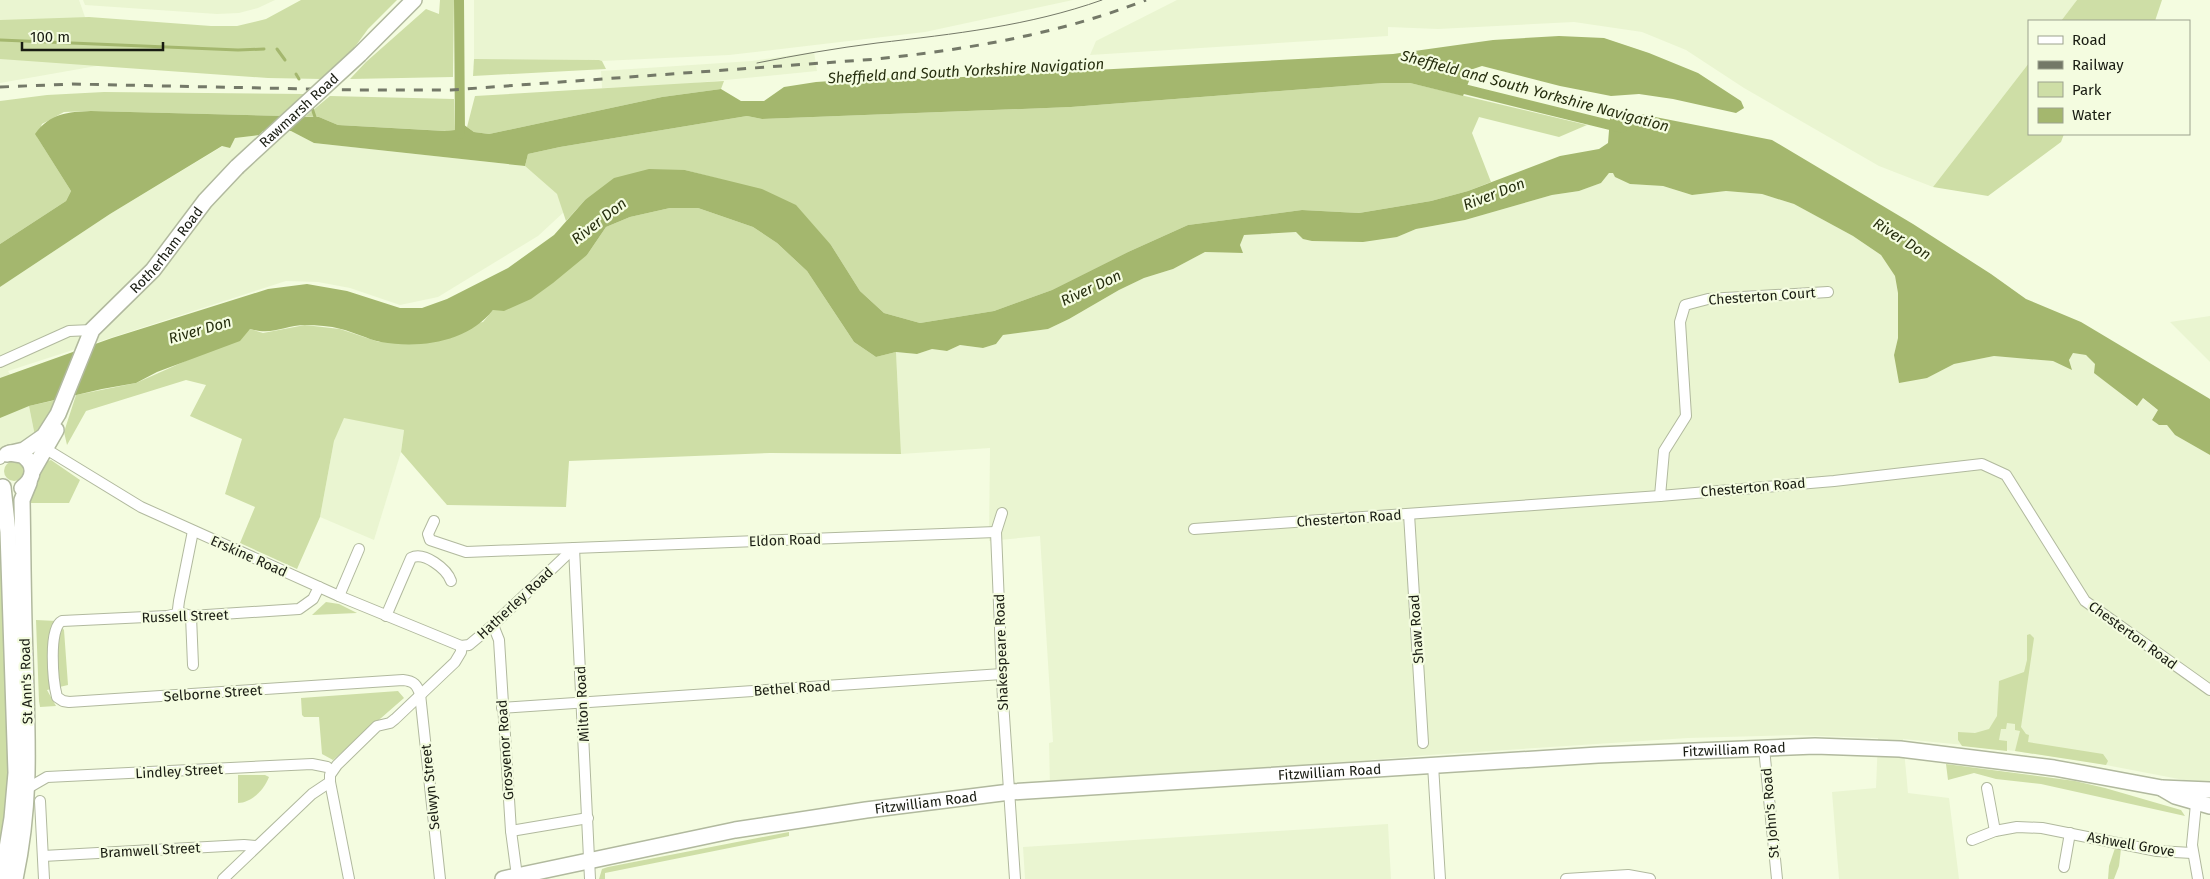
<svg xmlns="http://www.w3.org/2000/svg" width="2210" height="879" font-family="'Fira Sans',sans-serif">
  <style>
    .built { fill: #eaf5d1 }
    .green { fill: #cedea6 }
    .water { fill: #a4b76e }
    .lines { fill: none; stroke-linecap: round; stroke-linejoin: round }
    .stream { stroke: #a4b76e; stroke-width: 3 }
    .canal { stroke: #a4b76e; stroke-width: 10 }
    .street-casing { stroke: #b1b99e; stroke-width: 12 }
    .primary-casing { stroke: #b1b99e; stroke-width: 18 }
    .street { stroke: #fff; stroke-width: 10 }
    .primary { stroke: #fff; stroke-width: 15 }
    .tram { stroke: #747968; stroke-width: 1 }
    .rail { stroke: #747968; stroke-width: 3; stroke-dasharray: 9 9; stroke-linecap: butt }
    .primary-bridge-casing { stroke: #b1b99e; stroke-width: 18; stroke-linecap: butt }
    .primary-bridge { stroke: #fff; stroke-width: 15 }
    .labels { text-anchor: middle; stroke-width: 4.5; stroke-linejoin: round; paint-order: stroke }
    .street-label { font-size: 14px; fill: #191c12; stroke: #f4fce0 }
    .water-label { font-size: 15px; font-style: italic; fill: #262e0e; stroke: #f4fce0 }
  </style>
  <rect width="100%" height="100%" fill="#f4fce0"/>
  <!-- built -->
  <g class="built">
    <path d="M0,0H79L102,65L0,83Z"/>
    <path d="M83,0H275L258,8L239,13L217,14L85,5Z"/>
    <path d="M474,0H1073L925,32L729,55L602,61L599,60L474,59Z"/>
    <path d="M1177,0H2077L2061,21H2029V63L1933,187L1879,166L1744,88L1686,50L1642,32L1574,22L1438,29L1388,27V36L1090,55L1096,41Z"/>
    <path d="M814,52L817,71L664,86L602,88L601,71L752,61Z"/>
    <path d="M263,131H291L314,143L525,166L557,194L565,211L538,236L438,297L400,305L350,288L318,282L286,281L8,371L29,406L35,436L3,449L0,453V287L110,214L223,146L230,148L235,138L259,135Z"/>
    <path d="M1609,173H1613L1630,184L1663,186L1692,195L1726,191L1762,194L1794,204L1853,236L1881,255L1895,276L1898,293V338L1894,355L1927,378L1954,364L1994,356L2054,361L2072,369L2069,360L2073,353L2086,355L2095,364V373L2136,406L2142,398L2159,411L2152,420L2159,425H2167L2175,435L2210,455V785L2085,761L1994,748L1903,739L1908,793L1949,798L1959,879H1839L1832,792L1876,788L1878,738L1794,735L1688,738L1429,755L1050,787L1049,743L1053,742L1040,536L989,541L990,448L901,454L896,352L917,354L932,349L947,351L960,345L983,348L996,344L1003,335L1048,329L1069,319L1119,290L1144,278L1173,269L1205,252L1243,253L1240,245L1243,235L1296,232L1397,237L1416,229L1465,220L1552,195L1579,191L1601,183Z"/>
    <path d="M2210,316V362L2170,322Z"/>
    <path d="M343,417L404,430L401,452L374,540L320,517L334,441Z"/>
    <path d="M1388,824L1391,879H1025L1023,847Z"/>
  </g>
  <!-- green -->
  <g class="green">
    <path d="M301,0H397L368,29L349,55L322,79L268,78L0,59V20L89,17L211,26H237L266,19Z"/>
    <path d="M440,0H454L453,77L350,79L366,62L426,9L439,14Z"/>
    <path d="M2077,0H2162L2155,21H2061Z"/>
    <path d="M474,59L599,60L602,61L606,69L473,76Z"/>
    <path d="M2029,63V134H2064L2061,142L1988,196L1933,187Z"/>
    <path d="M724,81L721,89L662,97L489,134L474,132L467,127L475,96Z"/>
    <path d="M1384,83H1410L1587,125L1559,137L1479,117L1472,133L1491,182L1468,191L1431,201L1359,213L1302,210L1188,225L1128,252L1052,290L994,311L920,323L884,313L860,291L831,245L723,180L685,170L585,200L566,221L557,194L525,166L528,154L560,147L747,116L762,119L1071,107Z"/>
    <path d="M104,92L305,94L281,116L91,111L64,112L42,124L37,137L71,191L66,201L0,244V101L47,95Z"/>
    <path d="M330,96L454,99L455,130L446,131L338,125L319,117L306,116Z"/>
    <path d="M670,208H698L753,227L777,243L807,271L854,342L876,357L896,352L901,454L770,453L569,461L566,507L447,505L401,452L404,430L344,418L334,441L320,517L297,569L240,543L255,507L225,494L242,439L190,416L206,385L186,380L86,411L67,445L64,432L76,395L136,383L190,359L250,329L263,333L305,325L340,329L379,342L483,322L493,310L587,255L606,227L630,217Z"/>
    <path d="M56,400L49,420L35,436L29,406Z"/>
    <path d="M51,460L80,480L69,503H29C34,492 39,462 51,460Z"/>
    <circle cx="14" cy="471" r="10"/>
    <path d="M0,511L10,791L0,852Z"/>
    <path d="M326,602L339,604L357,613L312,615Z"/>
    <path d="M36,620L57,621L64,630L68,685L47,690L56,706L40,707L39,701Z"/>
    <path d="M2030,634L2034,638L2021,727L2026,734L2029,735L2028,742L2103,754L2108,761L2106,765L2015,751L2020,731L2015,730V724L2007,723L2006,729H2001L1999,740L2007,741V751L1962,746L1958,740V732L1975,733L1989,729L1997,716L1999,681L2024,672L2027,660V635Z"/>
    <path d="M398,691L404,698L333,760L322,754L319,717H304L302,715L301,698Z"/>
    <path d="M1946,764L2075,781L2105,788L2181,810L2185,816L2041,784L1996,779L1974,773L1948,780Z"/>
    <path d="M238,775H265L269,777C264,790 251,803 238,803Z"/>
    <path d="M789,832V836L605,873V879H599L602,869L608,867Z"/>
    <path d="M2115,848L2121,849L2119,866L2114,879H2108L2109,866Z"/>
  </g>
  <!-- water -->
  <g class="water">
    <path d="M1559,36L1604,38L1649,53L1698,73L1741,101L1744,108L1736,113L1673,99L1639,94L1611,96L1560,86L1482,66L1470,70L1469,81L1463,96L1410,83H1384L1071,107L762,119L747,116L560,147L528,154L525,166L314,143L291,131H263L259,135L235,138L230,148L222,146L110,214L0,287V244L66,201L71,191L35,134C50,113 68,112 91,111L319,117L338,125L445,131L455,130L460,122L474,132L489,134L662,97L721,89L741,101H764L784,87L816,82L878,78L926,79L1393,54L1493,40Z"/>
    <path d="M1640,114L1772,140L1913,224L1991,274L2026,299L2081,322L2210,399V455L2175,435L2167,425H2159L2152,420L2158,410L2143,398L2137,406L2094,373L2095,364L2086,355L2073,353L2069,360L2072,370L2053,361L1994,356L1954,364L1927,378L1899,383L1894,355L1898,338V293L1895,276L1881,255L1853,236L1794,204L1762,194L1726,191L1692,195L1663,186L1630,184L1615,177L1613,173H1609L1601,183L1579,191L1552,195L1465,220L1416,229L1397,237L1363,242L1312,241L1303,239L1296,232L1244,235L1240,245L1243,253L1205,252L1173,269L1144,278L1119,290L1069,319L1048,329L1003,335L996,344L983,348L960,345L947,351L932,349L917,354L896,352L876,357L854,342L807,271L777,243L753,227L698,208H670L630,217L606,227L587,255L553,283L531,299L504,311L493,310C468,342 420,349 381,342C367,339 354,332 341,329C330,326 317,325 306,325C284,325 273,336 250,329L240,341L157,372L136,383L102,389L29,406L0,418V378L112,338L268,289L307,284L347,291L400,308H422L447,299L508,268L554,235L585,200L614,178L649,169L685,170L762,189L796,205L831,245L860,291L884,313L920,323L994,311L1052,290L1128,252L1188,225L1302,210L1359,213L1431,201L1468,191L1560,156L1599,149L1608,143L1610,118Z"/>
  </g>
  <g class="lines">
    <!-- stream -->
    <g class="stream">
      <path d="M0,40L238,50L264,49"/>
      <path d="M277,49L285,60"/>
      <path d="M296,74L299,79"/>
      <path d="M311,105L316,120"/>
    </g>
    <!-- canal -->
    <g class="canal">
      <path d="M459,0L460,134"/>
      <path d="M1452,86L1622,128"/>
    </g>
    <!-- street casing -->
    <g class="street-casing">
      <g id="street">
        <path d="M0,362L69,331L92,330"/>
        <path d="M46,449L141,507L339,596L461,646"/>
        <path d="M0,459V458"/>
        <path d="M1660,496L1664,451L1686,416L1680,322L1685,305L1708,299L1828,292"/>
        <path d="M1002,513L996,532L1003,701L1015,879"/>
        <path d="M1409,514L1423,743"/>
        <path d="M434,521L428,534L430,540L466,552L996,532"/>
        <path d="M1194,529L1660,496L1834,481L1982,464L2006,475L2085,601L2210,690"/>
        <path d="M574,548L590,879"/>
        <path d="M319,587L313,599L299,609L191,616L181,613L167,616L62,621C48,628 53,682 57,697L63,701L69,702L403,680C414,681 417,685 420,694L440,879"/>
        <path d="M339,596L359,549"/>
        <path d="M181,613L178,609L179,601L193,531"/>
        <path d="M191,616L193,665"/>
        <path d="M386,616L411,558C424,551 447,569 451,581"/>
        <path d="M493,625L499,640L511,831L517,876"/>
        <path d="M502,708L1002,674"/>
        <path d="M1764,748L1777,879"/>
        <path d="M1433,765L1440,879"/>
        <path d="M330,782L349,879"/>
        <path d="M28,788L47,777L312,764L327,767L332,771"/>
        <path d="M1987,788L1995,831"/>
        <path d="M40,801L44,879"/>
        <path d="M2196,804L2192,845L2198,879"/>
        <path d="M511,831L588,818"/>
        <path d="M1972,840L1995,831L2017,827L2042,828L2157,851L2192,853"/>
        <path d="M43,856L244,845L257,846"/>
        <path d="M2064,867L2070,833"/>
        <path d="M223,879L312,794L330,782V775L337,765L377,726L390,723L395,719L455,662L461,652V646L469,645L493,625L574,548"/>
        <path d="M1566,879L1628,875L1650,879"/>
      </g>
    </g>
    <!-- primary casing -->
    <g class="primary-casing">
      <g id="primary">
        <path d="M360,54L414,0"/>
        <path d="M10,453L22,455C36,464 35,478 22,488"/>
        <path id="s1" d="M7,454L24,450L44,436L58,414L92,330L153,270L205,201L237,167"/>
        <path d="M33,470L56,430"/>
        <path d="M2163,789L2175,796L2210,806"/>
        <path d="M2,879L12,818L16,773L8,532L3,487"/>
        <path d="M15,879C32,800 27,735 25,656C23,604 23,552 22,500L29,483"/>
        <path id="s2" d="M503,879L735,830L866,810L1010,792L1598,755L1815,746L1900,749L2054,768L2162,788L2210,790"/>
      </g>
    </g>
    <!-- street -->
    <use href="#street" class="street"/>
    <!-- primary -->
    <use href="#primary" class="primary"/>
    <!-- tram -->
    <path class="tram" d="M757,63C797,55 837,48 877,43C954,34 1029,26 1102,0"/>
    <!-- rail -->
    <path class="rail" d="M0,87L72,84L359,90H451L877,59C970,49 1059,34 1146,0"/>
    <!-- primary-bridge casing -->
    <g class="primary-bridge-casing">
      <g id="primary-bridge">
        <path id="s3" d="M237,167L360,54"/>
      </g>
    </g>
    <!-- primary-bridge -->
    <use href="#primary-bridge" class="primary-bridge"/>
  </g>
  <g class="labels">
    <!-- street labels -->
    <g class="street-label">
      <text dy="5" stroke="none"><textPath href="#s3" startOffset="84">Rawmarsh Road</textPath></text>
      <text dy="5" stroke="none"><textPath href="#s1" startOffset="268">Rotherham Road</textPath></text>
      <text transform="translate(1762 296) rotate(-4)" y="5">Chesterton Court</text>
      <text transform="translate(1753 487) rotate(-5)" y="5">Chesterton Road</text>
      <text transform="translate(1349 518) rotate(-4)" y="5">Chesterton Road</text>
      <text transform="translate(785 540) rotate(-2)" y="5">Eldon Road</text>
      <text transform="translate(249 556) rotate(24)" y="5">Erskine Road</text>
      <text transform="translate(515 603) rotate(-43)" y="5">Hatherley Road</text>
      <text transform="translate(185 616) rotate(-2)" y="5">Russell Street</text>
      <text transform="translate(1416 629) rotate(-94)" y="5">Shaw Road</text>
      <text transform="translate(2133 635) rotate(36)" y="5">Chesterton Road</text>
      <text transform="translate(1001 652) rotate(-92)" y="5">Shakespeare Road</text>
      <text transform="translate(26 681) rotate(-92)" y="5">St Ann's Road</text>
      <text transform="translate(792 688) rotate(-4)" y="5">Bethel Road</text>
      <text transform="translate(213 693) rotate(-4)" y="5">Selborne Street</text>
      <text transform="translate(582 704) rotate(-93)" y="5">Milton Road</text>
      <text dy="5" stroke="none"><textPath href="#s2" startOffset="1240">Fitzwilliam Road</textPath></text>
      <text transform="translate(505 750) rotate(-94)" y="5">Grosvenor Road</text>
      <text transform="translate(179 771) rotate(-3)" y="5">Lindley Street</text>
      <text dy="5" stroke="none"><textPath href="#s2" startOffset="835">Fitzwilliam Road</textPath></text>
      <text transform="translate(430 787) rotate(-96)" y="5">Selwyn Street</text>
      <text dy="5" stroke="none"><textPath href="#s2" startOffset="430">Fitzwilliam Road</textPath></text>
      <text transform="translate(1770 813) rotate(-95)" y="5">St John's Road</text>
      <text transform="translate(2131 844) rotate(10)" y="5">Ashwell Grove</text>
      <text transform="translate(150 850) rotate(-3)" y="5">Bramwell Street</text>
    </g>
    <!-- water labels -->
    <g class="water-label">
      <text transform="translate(966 71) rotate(-3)" y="5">Sheffield and South Yorkshire Navigation</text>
      <text transform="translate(1535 91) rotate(15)" y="5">Sheffield and South Yorkshire Navigation</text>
      <text transform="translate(1494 194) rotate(-21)" y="5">River Don</text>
      <text transform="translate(599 221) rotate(-38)" y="5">River Don</text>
      <text transform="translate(1902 239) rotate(32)" y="5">River Don</text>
      <text transform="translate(1091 288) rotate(-25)" y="5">River Don</text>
      <text transform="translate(200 330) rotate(-16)" y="5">River Don</text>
    </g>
  </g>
  <!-- legend -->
  <rect x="2028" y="20" width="162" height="115" fill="#f4fce0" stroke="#9ca28e"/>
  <rect x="2038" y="36" width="25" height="8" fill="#ffffff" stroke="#9ca28e"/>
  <text x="2072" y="45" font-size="15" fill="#191c12">Road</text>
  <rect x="2038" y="61" width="25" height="8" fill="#747968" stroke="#9ca28e"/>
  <text x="2072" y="70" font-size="15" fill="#191c12">Railway</text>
  <rect x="2038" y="82" width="25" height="15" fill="#cedea6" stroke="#9ca28e"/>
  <text x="2072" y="95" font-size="15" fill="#191c12">Park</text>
  <rect x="2038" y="108" width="25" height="15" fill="#a4b76e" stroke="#9ca28e"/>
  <text x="2072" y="120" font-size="15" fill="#191c12">Water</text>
  <!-- scale -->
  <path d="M22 42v8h141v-8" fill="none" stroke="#191c12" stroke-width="2.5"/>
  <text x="30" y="42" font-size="15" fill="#191c12" stroke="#f4fce0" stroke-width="4" paint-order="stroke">100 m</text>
</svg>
